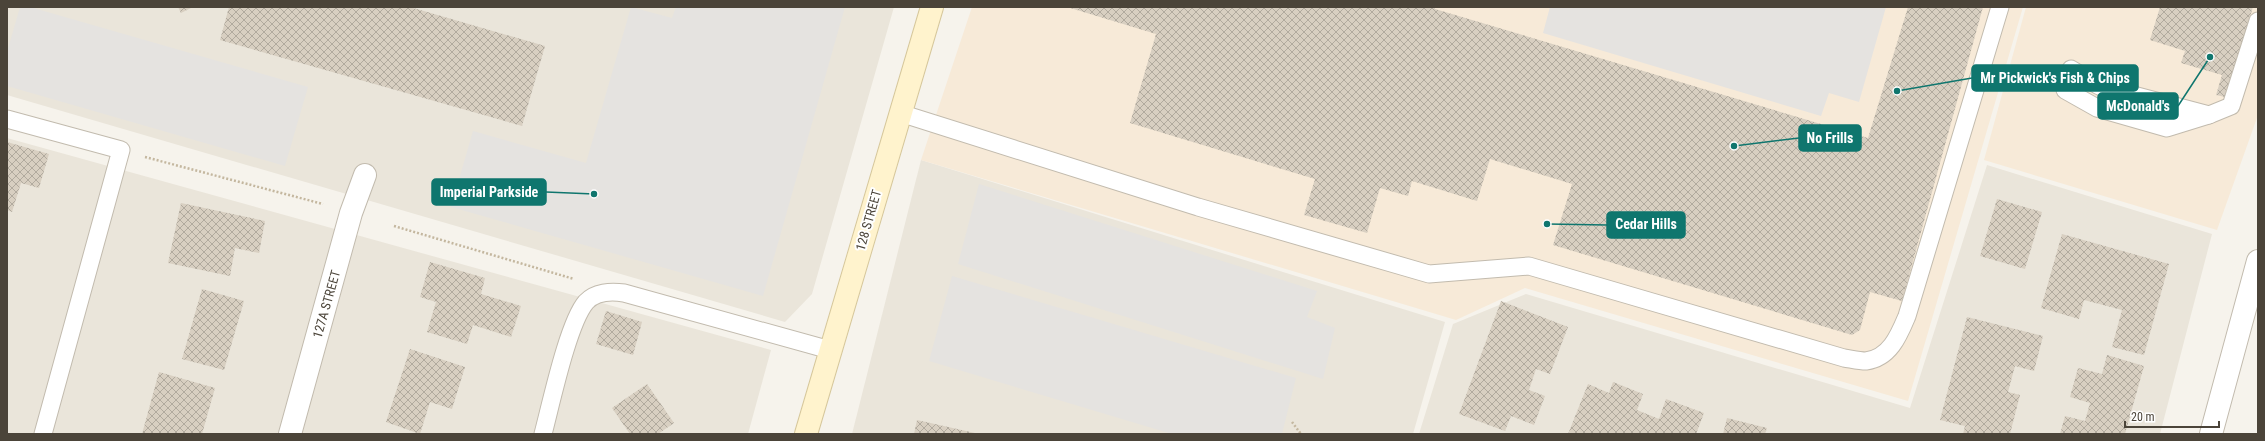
<svg xmlns="http://www.w3.org/2000/svg" width="2265" height="441" font-family="'Roboto Condensed',sans-serif">
  <style>
    .residential { fill: #eae5da }
    .commercial { fill: #f7ead8 }
    .parking { fill: #e5e3e0 }
    .building { fill: url(#building-cross-hatch) }
    .lines { fill: none; stroke-linecap: round; stroke-linejoin: round }
    .service-casing { stroke: #c2bbae; stroke-width: 19 }
    .minor-casing { stroke: #c2bbae; stroke-width: 24 }
    .tertiary-casing { stroke: #c2bbae; stroke-width: 24 }
    .secondary-casing { stroke: #d6c79b; stroke-width: 24 }
    .path { stroke: #c4b79f; stroke-width: 2.5; stroke-dasharray: 2 2; stroke-linecap: butt }
    .service { stroke: #fff; stroke-width: 17 }
    .minor { stroke: #fff; stroke-width: 22 }
    .tertiary { stroke: #fff; stroke-width: 22 }
    .secondary { stroke: #fff3cd; stroke-width: 22 }
    .labels { text-anchor: middle; stroke-width: 4; stroke-linejoin: round; paint-order: stroke }
    .street-label { font-size: 13px; fill: #4b4439; stroke: #fff }
    .leader { fill: none; stroke: #0f766e; stroke-width: 1.5 }
    .callout-dot { fill: #0f766e; stroke: #fff; stroke-width: 1.5 }
    .callout { fill: #0f766e; stroke: #0f766e; stroke-width: 1.5 }
    .callout-label { font-size: 14px; text-anchor: middle; font-weight: bold; fill: #fff }
  </style>
  <defs>
    <pattern id="building-cross-hatch" width="8" height="8" patternUnits="userSpaceOnUse"><rect width="8" height="8" fill="#d8cfc1"/><path d="M0 0l8 8M0 8l8-8" fill="none" stroke="#b1aa9e"/></pattern>
  </defs>
  <rect width="100%" height="100%" fill="#f6f3ec"/>
  <!-- residential -->
  <g class="residential">
    <path d="M7,7H894L812,294L785,322L7,95Z"/>
    <path d="M7,138L771,350L748,434H7Z"/>
    <path d="M921,160L1445,322L1413,434H852Z"/>
    <path d="M1987,165L2212,234L2160,434H1419L1453,324L1526,294L1910,408Z"/>
  </g>
  <!-- commercial -->
  <g class="commercial">
    <path d="M972,7H2023L1908,401L1525,288L1456,320L921,160Z"/>
    <path d="M2026,7H2258V115L2217,230L1984,160Z"/>
  </g>
  <!-- parking -->
  <g class="parking">
    <path d="M20,7H30L308,87L285,166L7,86V52Z"/>
    <path d="M631,7L672,18L676,7H845L763,296L451,207L473,131L586,163Z"/>
    <path d="M1550,7H1886L1859,102L1829,93L1821,116L1543,33Z"/>
    <path d="M979,184L1317,291L1307,317L1335,328L1323,379L958,264Z"/>
    <path d="M952,276L1296,378L1282,434H1172L929,361Z"/>
  </g>
  <!-- building -->
  <g class="building">
    <path d="M178,7H193L181,13Z"/>
    <path d="M229,7H410L545,46L522,126L220,40Z"/>
    <path d="M1067,7H1435V9L1868,138L1908,7H1983L1902,301L1870,292L1860,330L1852,335L1553,245L1572,184L1490,159L1477,201L1412,181L1408,196L1380,188L1367,233L1304,215L1315,179L1130,123L1156,34Z"/>
    <path d="M2160,7H2253L2225,97L2216,95L2222,75L2181,63L2185,51L2150,40Z"/>
    <path d="M7,142L49,154L39,188L21,183L12,212L7,210Z"/>
    <path d="M1997,199L2042,212L2025,269L1980,256Z"/>
    <path d="M181,203L265,221L259,253L235,248L230,276L168,263Z"/>
    <path d="M2062,234L2169,264L2144,355L2112,347L2122,310L2084,300L2079,319L2041,308Z"/>
    <path d="M430,262L485,278L481,294L521,306L511,337L473,325L467,344L427,332L436,302L420,297Z"/>
    <path d="M202,289L244,301L224,370L182,359Z"/>
    <path d="M1501,301L1568,327L1550,374L1536,369L1529,390L1545,396L1534,425L1511,416L1505,431L1459,414Z"/>
    <path d="M606,311L642,322L633,355L596,344Z"/>
    <path d="M1967,317L2043,336L2034,371L2015,366L2008,392L2020,395L2010,434H1963L1965,426L1940,420Z"/>
    <path d="M410,349L465,367L452,409L430,402L420,434L386,422Z"/>
    <path d="M2107,355L2144,366L2125,434H2060L2065,416L2085,421L2090,403L2070,397L2078,368L2102,374Z"/>
    <path d="M159,372L215,388L202,434H142Z"/>
    <path d="M1613,382L1643,394L1637,410L1659,419L1666,399L1704,413L1696,434H1568L1588,384L1609,393Z"/>
    <path d="M647,384L674,423L658,434H630L612,408Z"/>
    <path d="M1727,418L1767,428L1765,434H1723Z"/>
    <path d="M917,420L975,433V434H914Z"/>
  </g>
  <g class="lines">
    <!-- service casing -->
    <g class="service-casing">
      <g id="service">
        <path d="M2071,69L2099,86L2209,115L2231,106L2258,21"/>
        <path d="M2065,90L2097,108L2167,128L2209,115"/>
        <path d="M900,113L1198,207L1429,274L1529,266L1844,358C1851,359 1859,361 1866,361C1890,358 1899,335 1907,316L2000,7"/>
        <path d="M7,119L121,150L43,434"/>
        <path d="M543,434C551,404 568,323 586,302C595,292 611,291 624,293L830,350"/>
      </g>
    </g>
    <!-- minor casing -->
    <g class="minor-casing">
      <path id="minor" d="M290,434L351,213L365,175"/>
    </g>
    <!-- tertiary casing -->
    <g class="tertiary-casing">
      <path id="tertiary" d="M2211,434L2258,261"/>
    </g>
    <!-- secondary casing -->
    <g class="secondary-casing">
      <path id="secondary" d="M806,434L932,7"/>
    </g>
    <!-- path -->
    <g class="path">
      <path d="M145,157L323,204"/>
      <path d="M394,226L574,279"/>
      <path d="M1292,422L1301,434"/>
    </g>
    <!-- service -->
    <use href="#service" class="service"/>
    <!-- minor -->
    <use href="#minor" class="minor"/>
    <!-- tertiary -->
    <use href="#tertiary" class="tertiary"/>
    <!-- secondary -->
    <use href="#secondary" class="secondary"/>
  </g>
  <g class="labels">
    <!-- street labels -->
    <g class="street-label">
      <text transform="translate(868 220) rotate(-74)" y="5">128 STREET</text>
      <text transform="translate(326 304) rotate(-74)" y="5">127A STREET</text>
    </g>
  </g>
  <!-- callouts -->
  <path class="leader" d="M1897 91L1972 78M2210 57L2178 106M1734 146L1799 138M594 194L546 192M1547 224L1607 225"/>
  <g class="callout-dot">
    <circle cx="1897" cy="91" r="4"/>
    <circle cx="2210" cy="57" r="4"/>
    <circle cx="1734" cy="146" r="4"/>
    <circle cx="594" cy="194" r="4"/>
    <circle cx="1547" cy="224" r="4"/>
  </g>
  <g class="callout">
    <rect x="1972" y="65" width="166" height="26" rx="4"/>
    <rect x="2098" y="93" width="80" height="26" rx="4"/>
    <rect x="1799" y="125" width="62" height="26" rx="4"/>
    <rect x="432" y="179" width="114" height="26" rx="4"/>
    <rect x="1607" y="212" width="78" height="26" rx="4"/>
  </g>
  <g class="callout-label">
    <text x="2055" y="83">Mr Pickwick's Fish &amp; Chips</text>
    <text x="2138" y="111">McDonald's</text>
    <text x="1830" y="143">No Frills</text>
    <text x="489" y="197">Imperial Parkside</text>
    <text x="1646" y="229">Cedar Hills</text>
  </g>
  <!-- border -->
  <rect width="2265" height="441" fill="none" stroke="#4b4439" stroke-width="16"/>
  <!-- scale -->
  <path d="M2125 421v6h94v-6" fill="none" stroke="#4b4439" stroke-width="2"/>
  <text x="2131" y="421" font-size="12" fill="#4b4439" stroke="#ffffff" stroke-width="3" paint-order="stroke">20 m</text>
</svg>
